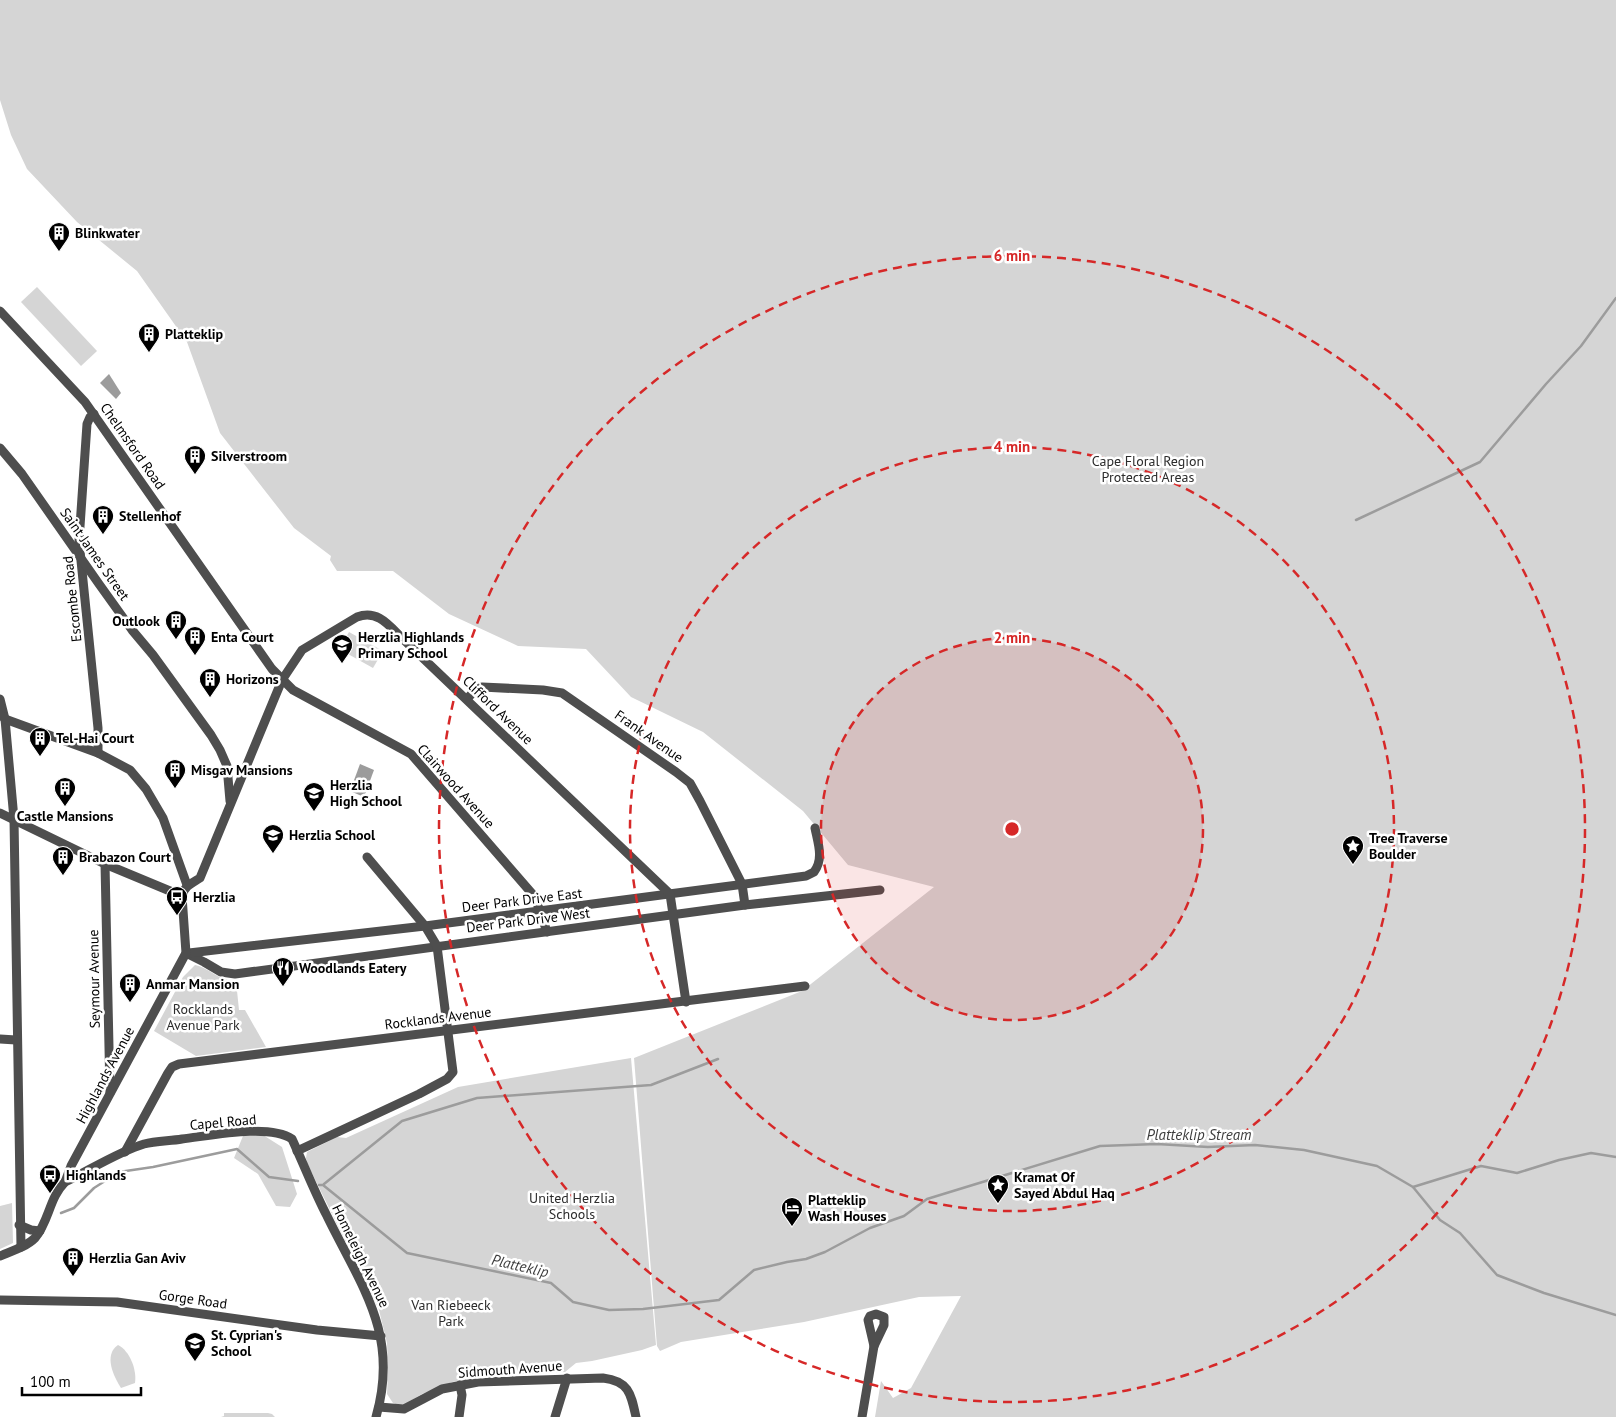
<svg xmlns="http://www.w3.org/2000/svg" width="1616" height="1417" font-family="'PT Sans',sans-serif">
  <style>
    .green { fill: #d5d5d5 }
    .water { fill: #9c9c9c }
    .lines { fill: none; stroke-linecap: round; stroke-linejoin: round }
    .stream { stroke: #9c9c9c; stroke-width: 2.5 }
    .minor { stroke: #4e4e4e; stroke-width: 9 }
    .ring { fill: none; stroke: #d62828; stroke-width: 2.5; stroke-dasharray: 9 6 }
    .labels { text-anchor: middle; stroke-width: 5; stroke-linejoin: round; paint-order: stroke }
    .poi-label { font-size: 14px; font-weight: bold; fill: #000; stroke: #fff; text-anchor: start }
    .street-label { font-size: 14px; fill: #000; stroke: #fff }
    .park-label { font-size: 14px; fill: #2c2c2c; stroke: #fff }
    .water-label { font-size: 15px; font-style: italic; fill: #3d3d3d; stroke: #fff }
    .centre { fill: #d62828; stroke: #fff; stroke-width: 2.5 }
    .ring-label { font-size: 15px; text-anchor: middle; font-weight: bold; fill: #d62828; stroke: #fff; stroke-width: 5; stroke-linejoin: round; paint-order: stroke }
  </style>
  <rect width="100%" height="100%" fill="#fff"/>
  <!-- green -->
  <g class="green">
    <path d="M0,0H1616V1417H875L881,1381L893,1398L911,1388L961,1296L919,1297L804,1322L681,1342L660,1351L657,1346L634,1058L802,991L934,887L848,865L803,811L703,732L631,697L586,649L518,646L449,614L393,571H337L330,560L331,556L294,528L220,433L187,342L137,271L77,222L27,169L11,135L0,100Z"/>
    <path d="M37,287L97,351L81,366L21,302Z"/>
    <path d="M349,632L383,651L373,668L339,649Z"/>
    <path d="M195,965C212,969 218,981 236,981L239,1010H245L266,1047L196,1056L154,1031L183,977Z"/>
    <path d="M631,1058L656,1345L642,1350L592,1361L576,1363L565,1372L484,1376L478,1378L452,1382L422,1394L405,1404L398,1405L393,1403L387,1394L388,1370L387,1343L379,1310L307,1163L306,1158L307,1152L337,1137L346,1138L458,1087Z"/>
    <path d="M263,1135L282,1147L297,1194L290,1207L276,1206L258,1174L234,1158L243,1136Z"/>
    <path d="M12,1203L13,1243L0,1249V1206Z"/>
    <path d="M118,1345C130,1351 137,1370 135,1383L121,1388C114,1377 103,1355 118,1345Z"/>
    <path d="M224,1413H268L272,1414L275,1417H221L224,1416Z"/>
  </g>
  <!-- water -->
  <g class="water">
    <path d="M109,374L121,393L116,399L100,383Z"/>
    <path d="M360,764L374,770L364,797L350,791Z"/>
  </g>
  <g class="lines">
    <!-- stream -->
    <g class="stream">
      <path d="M1356,520L1480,462L1546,384L1581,346L1616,298"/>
      <path d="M324,1184L402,1121L477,1098L651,1085L718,1059"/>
      <path d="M319,1185H323L407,1253L551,1283L573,1302L609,1310L643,1309L719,1300L754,1270L787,1262L806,1259L825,1252L870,1228L904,1216L927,1199L1100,1146L1157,1144L1208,1147L1255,1145L1304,1150L1377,1166L1413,1187L1440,1220L1460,1233L1497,1275L1544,1293L1616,1315"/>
      <path d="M1413,1187L1481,1166L1517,1173L1559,1160L1591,1153L1616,1157"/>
      <path d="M61,1213L74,1208L94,1188L119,1172L153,1167L237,1149L269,1177L298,1181"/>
    </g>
    <!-- minor -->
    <g class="minor">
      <path d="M0,311L85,402L272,669L293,690L411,754L535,897L547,932"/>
      <path d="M94,414L90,417L87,424L79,541L98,728V753"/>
      <path d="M0,448L22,474L99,584L132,630L153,655L211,735L220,750L227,766L230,801"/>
      <path d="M0,699L5,719L14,819L21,1247"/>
      <path d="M467,699L476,689L482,687L543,690L562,693L676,772L690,783L700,801L742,884L745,905"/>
      <path d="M2,716L5,719L98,753L130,770L146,789L163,818L187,885"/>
      <path d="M0,813L105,864L182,896"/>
      <path d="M105,864L110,1093"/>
      <path d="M186,953L204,962L221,972L235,974L745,905L880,890"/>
      <path d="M189,953L425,926L806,876L814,872C824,859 818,843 815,828"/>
      <path d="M0,1039L16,1040"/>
      <path d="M297,1151L419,1094L447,1079L453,1072L437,946L425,926L367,857"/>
      <path d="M125,1152L168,1073L172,1067L179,1064L805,986"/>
      <path d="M65,1182L71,1166L186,953L182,896C184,886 192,883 200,878L282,680L302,650L357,617C379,609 390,627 405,641L670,894L686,1002"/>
      <path d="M19,1225L31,1230L40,1231"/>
      <path d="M0,1256C12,1251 26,1247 35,1238C49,1222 49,1198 65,1182C88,1171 120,1151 144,1144C156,1141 170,1141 182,1139C209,1136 269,1123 292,1139C304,1165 314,1191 327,1216C361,1286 400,1334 376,1417"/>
      <path d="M0,1300L117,1302L317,1330L381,1336"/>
      <path d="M876,1314L884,1317V1325L874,1346L868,1320L870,1316Z"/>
      <path d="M379,1407L404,1409L442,1389L478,1382L603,1378C629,1381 631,1394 636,1417"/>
      <path d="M459,1417L462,1395L460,1385"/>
      <path d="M555,1417L567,1378"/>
      <path d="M862,1417L874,1346"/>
    </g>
  </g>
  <!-- distance rings -->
  <circle cx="1012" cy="829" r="191" fill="#d62828" fill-opacity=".12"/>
  <g class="ring">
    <circle cx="1012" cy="829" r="191"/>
    <circle cx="1012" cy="829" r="382"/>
    <circle cx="1012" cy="829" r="573"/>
  </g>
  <!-- icons -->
  <defs>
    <g id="building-pin" transform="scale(1.125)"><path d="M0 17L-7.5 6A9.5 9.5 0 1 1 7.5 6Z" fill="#000" stroke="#fff"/><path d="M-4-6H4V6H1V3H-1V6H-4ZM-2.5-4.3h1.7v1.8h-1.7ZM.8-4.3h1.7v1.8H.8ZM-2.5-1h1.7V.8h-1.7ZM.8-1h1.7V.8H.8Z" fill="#fff"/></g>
    <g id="school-pin" transform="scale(1.125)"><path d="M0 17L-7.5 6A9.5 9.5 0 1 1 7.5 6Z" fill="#000" stroke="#fff"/><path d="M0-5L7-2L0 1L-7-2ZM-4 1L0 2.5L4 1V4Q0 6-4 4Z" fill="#fff"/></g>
    <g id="sight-pin" transform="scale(1.125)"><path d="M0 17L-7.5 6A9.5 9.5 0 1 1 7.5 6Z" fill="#000" stroke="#fff"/><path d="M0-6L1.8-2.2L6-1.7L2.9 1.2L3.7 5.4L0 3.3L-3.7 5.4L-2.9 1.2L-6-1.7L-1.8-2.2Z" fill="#fff"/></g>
    <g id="bus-pin" transform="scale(1.125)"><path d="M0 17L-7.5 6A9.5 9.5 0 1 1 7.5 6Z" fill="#000" stroke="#fff"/><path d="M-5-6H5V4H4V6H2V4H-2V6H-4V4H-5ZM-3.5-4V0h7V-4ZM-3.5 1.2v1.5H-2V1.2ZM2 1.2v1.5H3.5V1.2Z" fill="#fff"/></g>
    <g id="restaurant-pin" transform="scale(1.125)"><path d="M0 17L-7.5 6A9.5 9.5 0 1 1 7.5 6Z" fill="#000" stroke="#fff"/><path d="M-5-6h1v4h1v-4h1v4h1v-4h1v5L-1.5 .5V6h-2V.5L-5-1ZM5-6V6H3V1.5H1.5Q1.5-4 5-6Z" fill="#fff"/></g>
    <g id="hotel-pin" transform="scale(1.125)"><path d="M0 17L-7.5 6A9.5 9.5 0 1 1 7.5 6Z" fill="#000" stroke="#fff"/><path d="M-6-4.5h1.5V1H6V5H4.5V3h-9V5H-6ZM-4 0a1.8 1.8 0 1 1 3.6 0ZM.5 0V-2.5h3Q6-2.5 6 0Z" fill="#fff"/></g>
  </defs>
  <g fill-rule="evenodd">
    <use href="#building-pin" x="59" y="233"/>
    <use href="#building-pin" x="149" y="334"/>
    <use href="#building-pin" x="195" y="456"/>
    <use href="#building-pin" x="103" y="516"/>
    <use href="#building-pin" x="176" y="621"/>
    <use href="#building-pin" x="195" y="637"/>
    <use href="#school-pin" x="342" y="645"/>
    <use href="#building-pin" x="210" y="679"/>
    <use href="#building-pin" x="40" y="738"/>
    <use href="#building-pin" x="175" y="770"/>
    <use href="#building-pin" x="65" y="788"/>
    <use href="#school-pin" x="314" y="793"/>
    <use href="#school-pin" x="273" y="835"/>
    <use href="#sight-pin" x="1353" y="846"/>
    <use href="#building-pin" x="63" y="857"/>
    <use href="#bus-pin" x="177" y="897"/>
    <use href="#restaurant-pin" x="283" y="968"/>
    <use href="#building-pin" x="130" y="984"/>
    <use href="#bus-pin" x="50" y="1175"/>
    <use href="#sight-pin" x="998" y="1185"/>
    <use href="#hotel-pin" x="792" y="1208"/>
    <use href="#building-pin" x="73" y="1258"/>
    <use href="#school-pin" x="195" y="1343"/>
  </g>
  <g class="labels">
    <!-- poi labels -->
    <g class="poi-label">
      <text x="75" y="238">Blinkwater</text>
      <text x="165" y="339">Platteklip</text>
      <text x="211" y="461">Silverstroom</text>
      <text x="119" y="521">Stellenhof</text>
      <text x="160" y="626" text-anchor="end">Outlook</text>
      <text x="211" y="642">Enta Court</text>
      <text x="358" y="642">Herzlia Highlands<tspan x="358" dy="16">Primary School</tspan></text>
      <text x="226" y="684">Horizons</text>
      <text x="56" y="743">Tel-Hai Court</text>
      <text x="191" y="775">Misgav Mansions</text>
      <text x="330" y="790">Herzlia<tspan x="330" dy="16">High School</tspan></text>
      <text x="65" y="821" text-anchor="middle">Castle Mansions</text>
      <text x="289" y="840">Herzlia School</text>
      <text x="1369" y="843">Tree Traverse<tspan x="1369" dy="16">Boulder</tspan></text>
      <text x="79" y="862">Brabazon Court</text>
      <text x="193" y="902">Herzlia</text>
      <text x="299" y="973">Woodlands Eatery</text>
      <text x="146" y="989">Anmar Mansion</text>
      <text x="66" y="1180">Highlands</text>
      <text x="1014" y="1182">Kramat Of<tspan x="1014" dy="16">Sayed Abdul Haq</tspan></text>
      <text x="808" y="1205">Platteklip<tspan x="808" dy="16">Wash Houses</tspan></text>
      <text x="89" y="1263">Herzlia Gan Aviv</text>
      <text x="211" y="1340">St. Cyprian's<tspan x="211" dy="16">School</tspan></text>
    </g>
    <!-- street labels -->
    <g class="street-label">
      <text transform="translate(133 446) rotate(55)" y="5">Chelmsford Road</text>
      <text transform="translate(95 554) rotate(55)" y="5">Saint James Street</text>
      <text transform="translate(72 599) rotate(-96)" y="5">Escombe Road</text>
      <text transform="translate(498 710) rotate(44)" y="5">Clifford Avenue</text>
      <text transform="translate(649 736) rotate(35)" y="5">Frank Avenue</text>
      <text transform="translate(456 786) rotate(48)" y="5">Clairwood Avenue</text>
      <text transform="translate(522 900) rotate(-7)" y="5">Deer Park Drive East</text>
      <text transform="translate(528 920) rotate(-7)" y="5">Deer Park Drive West</text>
      <text transform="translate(94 979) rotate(-91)" y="5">Seymour Avenue</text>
      <text transform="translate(438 1018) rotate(-7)" y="5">Rocklands Avenue</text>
      <text transform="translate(105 1075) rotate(-62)" y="5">Highlands Avenue</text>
      <text transform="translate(223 1122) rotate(-5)" y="5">Capel Road</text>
      <text transform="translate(361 1256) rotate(64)" y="5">Homeleigh Avenue</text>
      <text transform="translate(193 1299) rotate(8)" y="5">Gorge Road</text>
      <text transform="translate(510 1369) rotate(-4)" y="5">Sidmouth Avenue</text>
    </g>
    <!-- park labels -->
    <g class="park-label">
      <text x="1148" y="466">Cape Floral Region<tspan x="1148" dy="16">Protected Areas</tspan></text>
      <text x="203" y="1014">Rocklands<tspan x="203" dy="16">Avenue Park</tspan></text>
      <text x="572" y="1203">United Herzlia<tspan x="572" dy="16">Schools</tspan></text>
      <text x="451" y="1310">Van Riebeeck<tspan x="451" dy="16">Park</tspan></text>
    </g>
    <!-- water labels -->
    <g class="water-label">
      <text x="1199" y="1140">Platteklip Stream</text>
      <text transform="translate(520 1266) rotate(13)" y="5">Platteklip</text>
    </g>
  </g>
  <circle cx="1012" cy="829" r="8" class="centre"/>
  <g class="ring-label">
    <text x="1012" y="261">6 min</text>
    <text x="1012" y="452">4 min</text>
    <text x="1012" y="643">2 min</text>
  </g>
  <!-- scale -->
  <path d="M22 1387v8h119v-8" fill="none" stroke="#000000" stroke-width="2.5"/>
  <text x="30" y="1387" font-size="15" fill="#000000" stroke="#ffffff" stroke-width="4" paint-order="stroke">100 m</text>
</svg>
